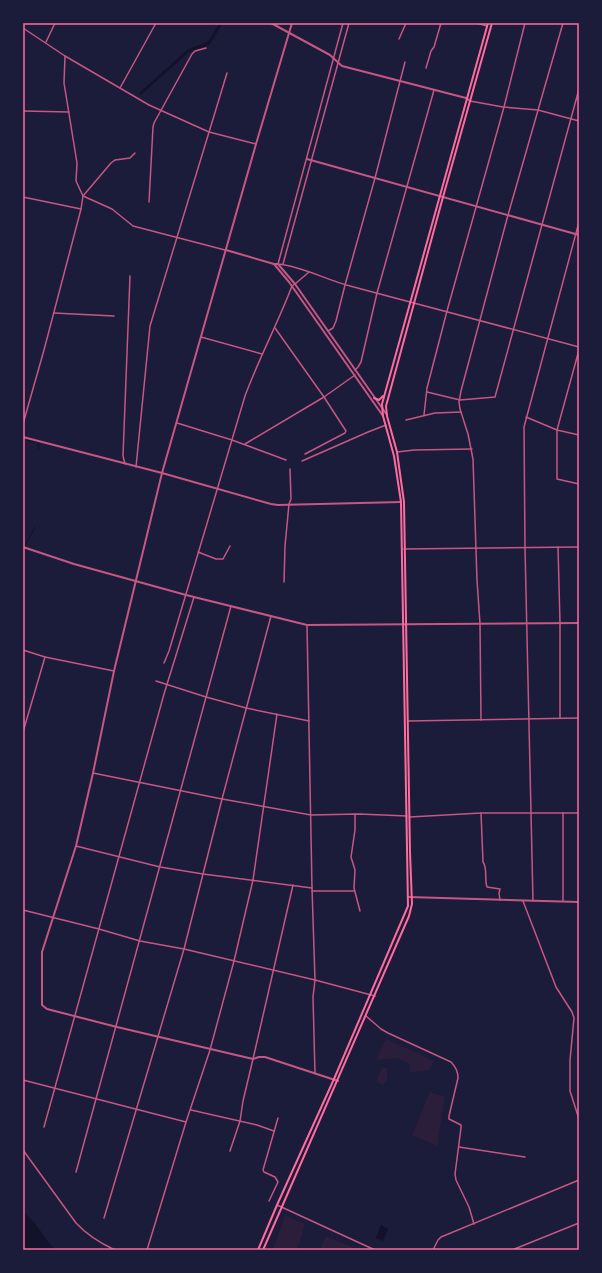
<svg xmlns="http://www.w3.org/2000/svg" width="602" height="1273" font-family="Arial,sans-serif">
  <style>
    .green { fill: #2a1e3b }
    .water { fill: #12122b }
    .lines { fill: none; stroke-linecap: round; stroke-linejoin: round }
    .stream { stroke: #12122b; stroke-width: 1 }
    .canal { stroke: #12122b; stroke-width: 3 }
    .minor { stroke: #c65784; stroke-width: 1.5 }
    .tertiary { stroke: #c65784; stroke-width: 2 }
    .secondary { stroke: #ff6b9d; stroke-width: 2 }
    .neatline { fill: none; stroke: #ff6b9d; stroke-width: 1.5 }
  </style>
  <rect width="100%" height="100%" fill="#1b1b3a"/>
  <!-- green -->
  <g class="green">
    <path d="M386,1039L434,1061L428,1071L410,1072V1064L398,1058L376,1060Z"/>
    <path d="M382,1068H387V1080L383,1085L376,1082Z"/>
    <path d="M430,1092L445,1097L437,1146L412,1135Z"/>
    <path d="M285,1215L305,1224L297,1250H273Z"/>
    <path d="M326,1236L359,1250H320Z"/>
  </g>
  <!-- water -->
  <g class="water">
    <path d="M23,1211L36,1225L50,1244L56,1250H23Z"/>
    <path d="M381,1225L388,1229L383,1241L376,1238Z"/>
  </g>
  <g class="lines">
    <!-- stream -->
    <g class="stream">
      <path d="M23,439H24"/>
      <path d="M27,440L39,443L38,449"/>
      <path d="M25,546L35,527"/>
    </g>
    <!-- canal -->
    <path class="canal" d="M141,93L188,51L209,43L221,23"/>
    <!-- minor -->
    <g class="minor">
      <path d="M343,23L278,264C301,266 327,280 350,286C427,306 503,327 579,347"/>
      <path d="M476,23L487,26"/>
      <path d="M23,28L65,56L149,105L209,132L256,144"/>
      <path d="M399,39L406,23"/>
      <path d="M46,42L55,23"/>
      <path d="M65,56L64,83L77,163L76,181L83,196"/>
      <path d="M426,68L431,51L434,47L441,23"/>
      <path d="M120,88L156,23"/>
      <path d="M470,101L503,107L538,110L579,121"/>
      <path d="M23,111L69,112"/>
      <path d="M83,196L112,209L133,226L225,250"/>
      <path d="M83,196L111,163L115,160L130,158L135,153"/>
      <path d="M23,197L81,209"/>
      <path d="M149,202L153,127L154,123L192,54L195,51L206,48"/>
      <path d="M283,264L349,23"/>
      <path d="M54,313L114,316"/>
      <path d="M275,328L324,397L346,431L345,433L305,454"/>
      <path d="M328,331L333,328L336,321L345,285L375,178L405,62"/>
      <path d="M201,337L262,354"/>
      <path d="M579,350L557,430V479L579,484"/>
      <path d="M355,370L358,367L361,362L377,293L434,90"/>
      <path d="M427,392L460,400L495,397L579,89"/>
      <path d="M424,415L427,388L447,311L504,107L525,23"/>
      <path d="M526,417L557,430L579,435"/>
      <path d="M406,420L435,413L461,412"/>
      <path d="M177,423L232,440L286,460"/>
      <path d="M23,424L44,350L81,209L83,196"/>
      <path d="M245,444L324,397L355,375"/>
      <path d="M397,452L414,450L472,449"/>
      <path d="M302,461L368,432L386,425"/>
      <path d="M125,464L123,456L130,276"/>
      <path d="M136,467L150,326L227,73"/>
      <path d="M558,547L560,623V718"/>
      <path d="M404,549L579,547"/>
      <path d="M198,552L216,559H223L230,546"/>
      <path d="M284,582L285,546L289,504L291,499L290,469"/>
      <path d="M307,625L312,888L315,980L313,997L315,1073"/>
      <path d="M23,650L45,657L114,671"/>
      <path d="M164,663L169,651L245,396C259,358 278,323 292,286L295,284L309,272"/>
      <path d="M156,681L206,697L246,708L309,721"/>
      <path d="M481,720L480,624L477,580L473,459L468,434L460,409L459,402L461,391L508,215L563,23"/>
      <path d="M408,721L579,718"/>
      <path d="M23,732L45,657"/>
      <path d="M93,773L222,799L311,815L359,814L407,816"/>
      <path d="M481,813L483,862C488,869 484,879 487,887L500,889L499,893L500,900"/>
      <path d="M563,813V901"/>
      <path d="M355,814V830L351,857L355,870L354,888L360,911"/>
      <path d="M410,817L481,813H579"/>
      <path d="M76,846L160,867L203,874L312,888"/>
      <path d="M312,891H354"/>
      <path d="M523,901L556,987L572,1012L574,1018L570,1060V1091L579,1119"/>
      <path d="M533,901L525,548L524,427L579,222"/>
      <path d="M23,910L99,929L140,941L184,949L315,980L375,996"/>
      <path d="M366,1016L381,1029L388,1033L451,1062C456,1067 458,1071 458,1078L449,1116V1119L461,1125V1128L455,1174L456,1180L469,1207L474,1224"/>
      <path d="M23,1080L186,1122"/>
      <path d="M191,1110L257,1125L274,1131"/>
      <path d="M44,1127L164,694L194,597"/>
      <path d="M459,1147L525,1157"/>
      <path d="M23,1150L76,1223C88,1236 100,1243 115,1250"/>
      <path d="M230,1151L240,1121L243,1101L253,1059L293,885"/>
      <path d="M76,1172L231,606"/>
      <path d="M269,1201L278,1182L275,1177L264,1172L263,1170L278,1118"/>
      <path d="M277,1205L375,1250"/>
      <path d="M104,1218L184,949L222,799L271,616"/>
      <path d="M147,1250L186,1122L210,1050L234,961L253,880L277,714"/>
      <path d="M433,1250L438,1240L441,1237L579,1180"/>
      <path d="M512,1250L579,1223"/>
    </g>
    <!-- tertiary -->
    <g class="tertiary">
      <path d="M271,23L330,55L342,66L466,98L470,101"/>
      <path d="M292,23L256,144L162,473L114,671L93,773L76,846L42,952V1005L47,1009L117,1027L253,1059L259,1057H265L338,1081"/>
      <path d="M307,159L579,235"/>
      <path d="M226,250L274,264H278L295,284L387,415"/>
      <path d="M274,264L289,282L383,416"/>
      <path d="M23,437L162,473L271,504L278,505L401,502"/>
      <path d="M23,547L74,564L186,595L307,625L579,623"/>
      <path d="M408,897L579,902"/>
    </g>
    <!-- secondary -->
    <g class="secondary">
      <path d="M374,398L379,400L383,396"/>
      <path d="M258,1250L277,1205L334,1079L408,906L401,502L394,456L383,416L382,404L488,23"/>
      <path d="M263,1250L409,916L412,904L410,852L404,502L397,452L387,416L386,406L443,197L492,23"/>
    </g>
  </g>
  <!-- border -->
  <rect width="602" height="1273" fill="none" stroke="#1b1b3a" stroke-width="48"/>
  <rect x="24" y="24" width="554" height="1225" class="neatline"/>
</svg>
